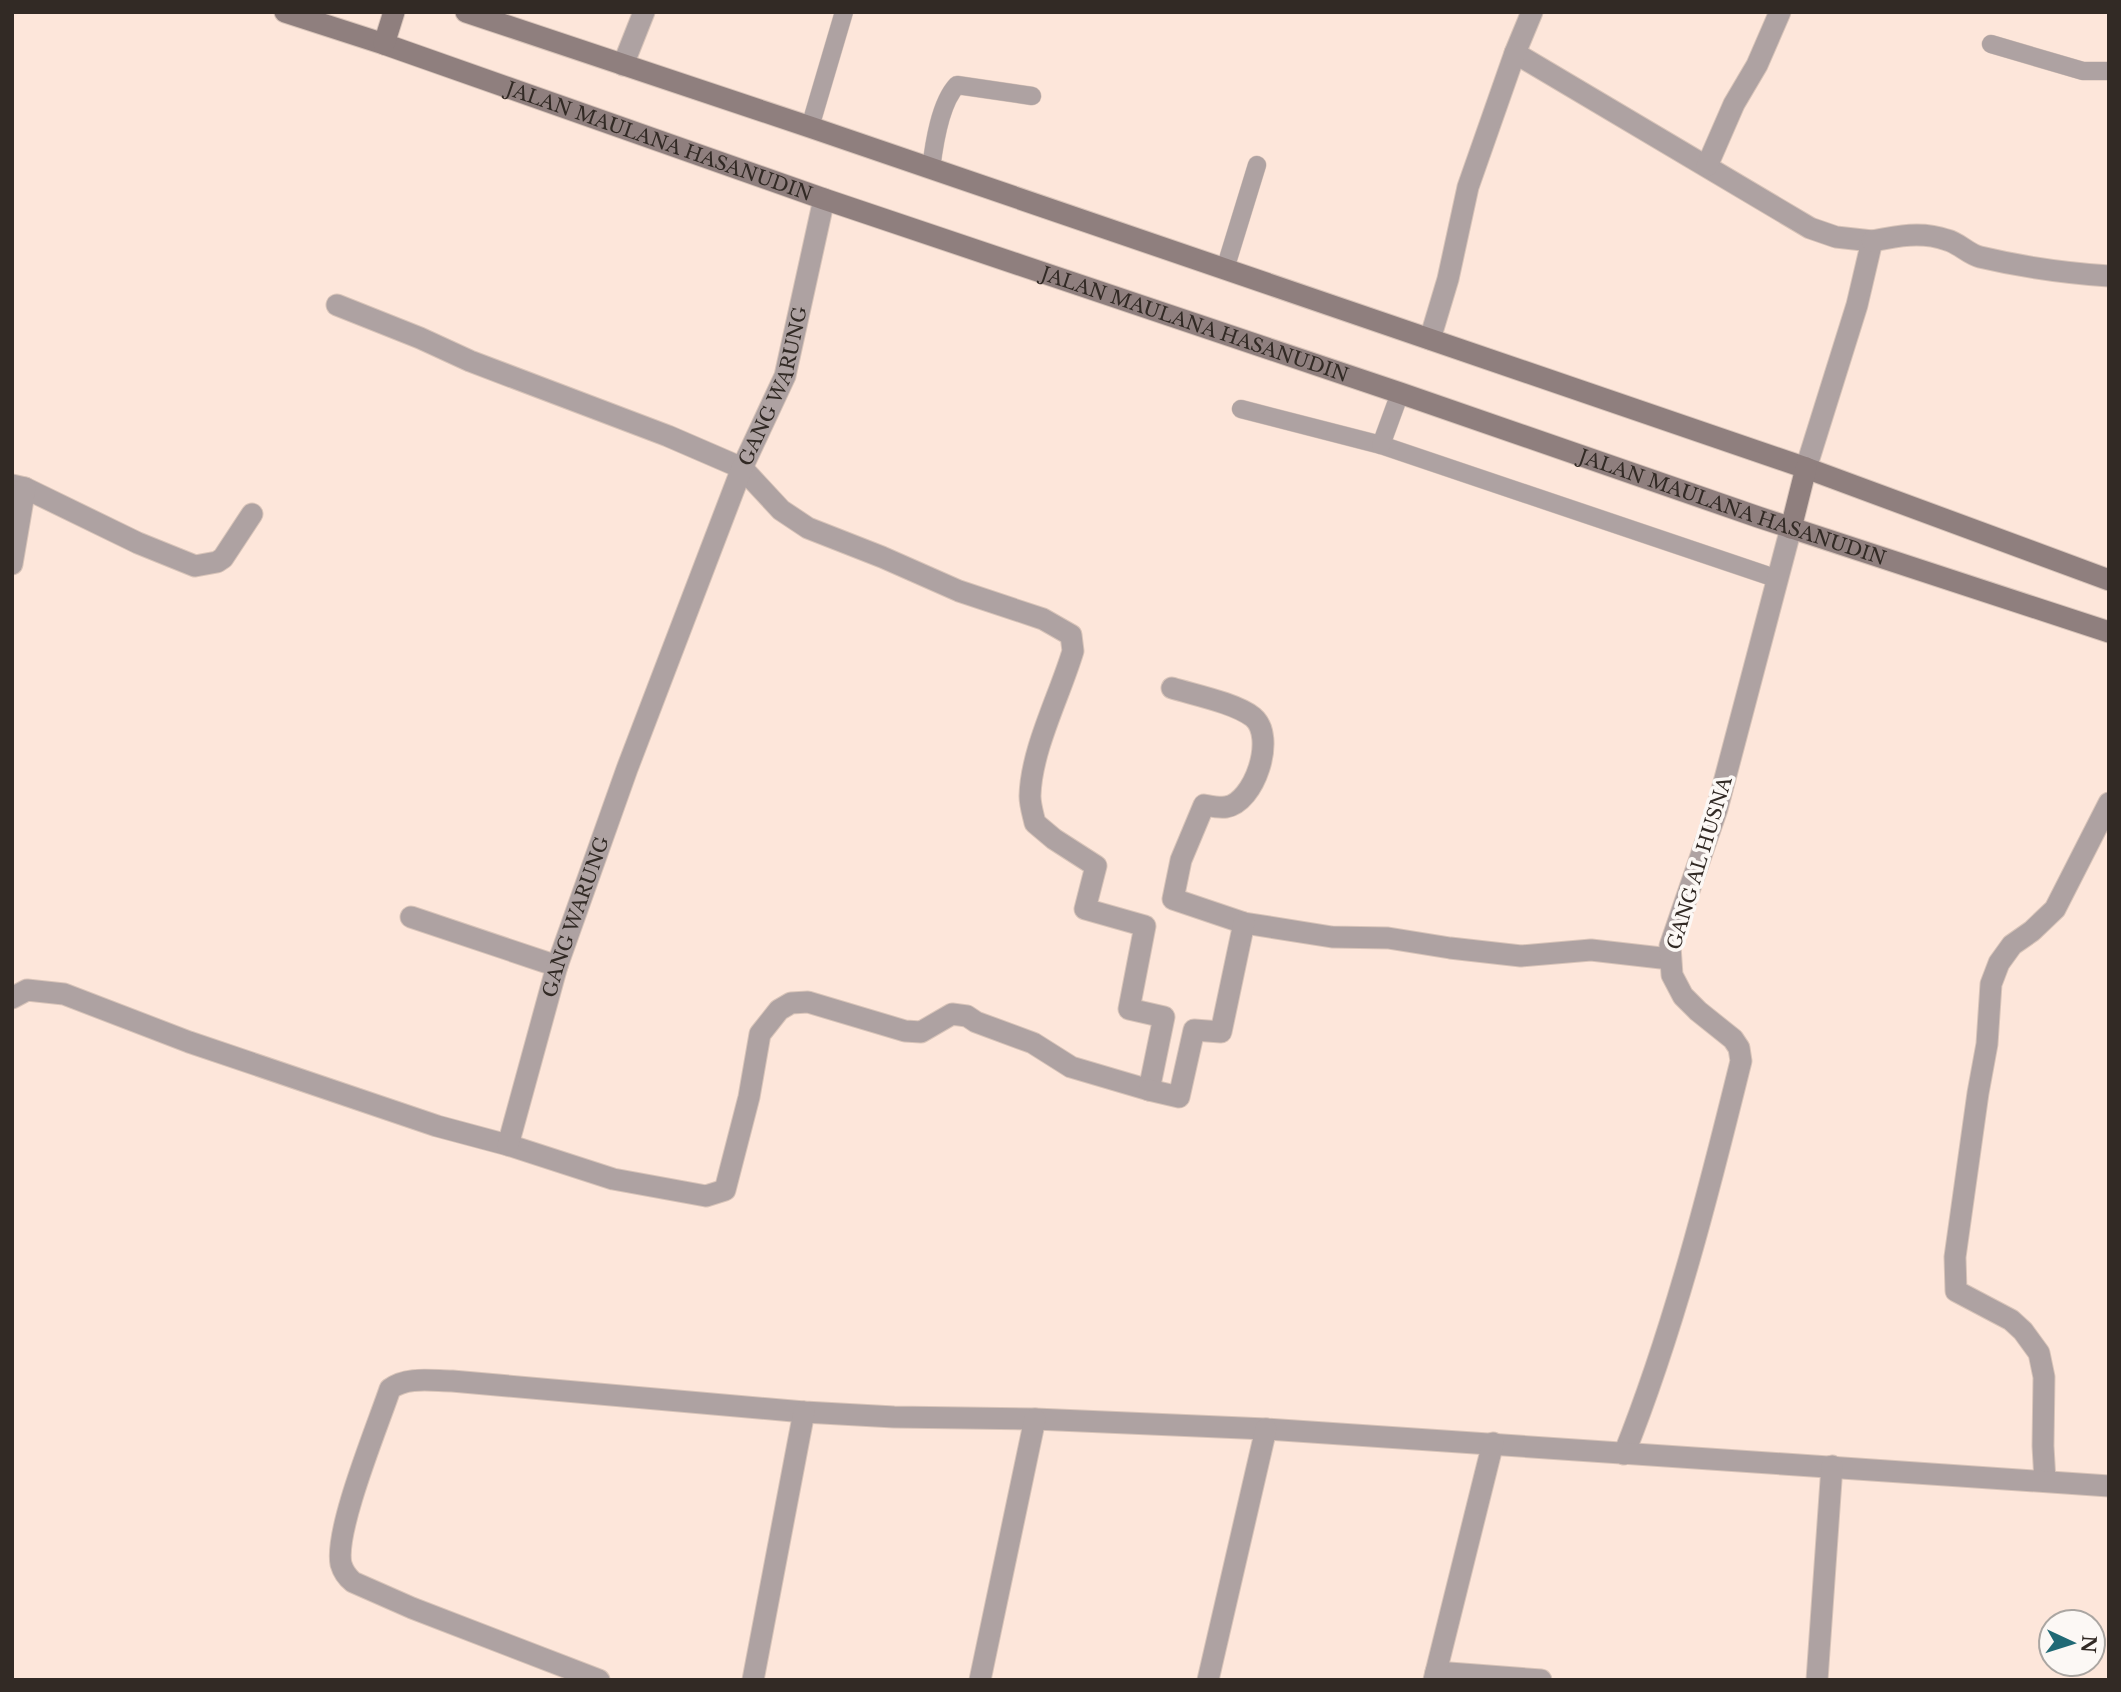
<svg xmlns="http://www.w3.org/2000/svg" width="2121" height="1692" font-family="'Libre Baskerville',serif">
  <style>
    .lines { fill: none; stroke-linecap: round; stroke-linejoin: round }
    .lane-casing { stroke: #d8c4b9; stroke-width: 19 }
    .street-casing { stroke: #d8c4b9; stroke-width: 23 }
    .secondary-casing { stroke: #d8c4b9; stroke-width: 23 }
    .lane { stroke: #aea2a2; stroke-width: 18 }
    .street { stroke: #aea2a2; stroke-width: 21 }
    .secondary { stroke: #8f7f7e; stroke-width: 21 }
    .labels { text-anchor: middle; stroke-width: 7; stroke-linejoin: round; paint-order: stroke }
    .street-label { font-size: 19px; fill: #322a25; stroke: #fcf8f5 }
  </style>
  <rect width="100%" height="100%" fill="#fde6da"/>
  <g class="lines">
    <!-- lane casing -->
    <g class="lane-casing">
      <g id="lane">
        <path d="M1991,44L2083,71H2109"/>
        <path d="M810,127L844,12"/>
        <path d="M931,169C934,144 940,103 957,85L1032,96"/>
        <path d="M1225,269L1257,165"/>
        <path d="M1241,409L1381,445L1778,579"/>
        <path d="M1381,445L1400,393"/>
      </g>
    </g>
    <!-- street casing -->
    <g class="street-casing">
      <g id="street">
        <path d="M1515,53L1810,228L1836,237L1872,241L1857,305L1806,468"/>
        <path d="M623,65L644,12"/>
        <path d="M1707,166L1734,104L1757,65L1780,12"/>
        <path d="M1872,241C1897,236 1922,231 1947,240C1959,243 1968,254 1980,257C2022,267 2066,273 2109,276"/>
        <path d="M1430,339L1448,279L1468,187L1515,53L1532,12"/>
        <path d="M12,485L25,488L138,543L195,566L217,562L223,558L252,514"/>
        <path d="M12,564L25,488"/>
        <path d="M1172,688C1195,695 1235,703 1253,717C1277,737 1254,803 1226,807C1219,808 1210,806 1204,805L1181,860L1173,899L1244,923L1332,937L1388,938L1450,948L1521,956L1591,950L1670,959"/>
        <path d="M411,917L557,966"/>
        <path d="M12,998L27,990L64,994L189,1042L437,1126L508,1145L613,1179L706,1196L725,1190L749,1097L760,1034L779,1010L791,1003L808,1002L905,1031L921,1032L952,1014L967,1016L976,1022L1033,1043L1071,1067L1149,1090L1164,1017L1129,1009L1145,926L1085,909L1096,866L1054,839L1035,823C1033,814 1030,805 1030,796C1031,750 1060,695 1073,651L1071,635L1043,619L959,591L882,557L808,528L781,510L742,468L668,436L470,361L420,338L337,305"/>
        <path d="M1149,1090L1179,1097L1194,1030L1221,1032L1244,923"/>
        <path id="s1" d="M508,1145L557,966L627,769L742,468L785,376L824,199"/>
        <path d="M1624,1454C1674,1329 1709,1191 1741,1061L1739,1048L1733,1039L1698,1011L1683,996L1672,975L1670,946L1717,809L1791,528"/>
        <path d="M2045,1481L2043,1446L2044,1377L2039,1353L2023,1331L2011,1320L1956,1291L1955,1257L1978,1093L1987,1044L1991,984L1999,963L2012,945L2032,931L2055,909L2109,803"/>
        <path d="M1436,1672L1541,1680"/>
        <path d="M599,1680L412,1608L353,1582C347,1577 343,1571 341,1564C334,1531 378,1425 390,1389C407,1376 433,1381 452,1381L804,1412L894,1417L1035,1419L1266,1429L2109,1486"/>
        <path d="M753,1680L804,1412"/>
        <path d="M980,1680L1035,1419"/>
        <path d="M1208,1680L1266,1429"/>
        <path d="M1434,1680L1493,1443"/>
        <path d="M1817,1680L1832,1466"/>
      </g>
    </g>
    <!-- secondary casing -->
    <g class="secondary-casing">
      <g id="secondary">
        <path id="s2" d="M285,12L384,44L824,199L1400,393L1758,517L2109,632"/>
        <path d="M466,12L810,127L1806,468L2109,580"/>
        <path d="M384,44L394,12"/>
        <path d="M1791,528L1806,468"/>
      </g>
    </g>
    <!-- lane -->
    <use href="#lane" class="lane"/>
    <!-- street -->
    <use href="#street" class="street"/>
    <!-- secondary -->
    <use href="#secondary" class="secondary"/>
  </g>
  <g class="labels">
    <!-- street labels -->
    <g class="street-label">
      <text dy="7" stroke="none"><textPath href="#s2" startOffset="396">JALAN MAULANA HASANUDIN</textPath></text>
      <text dy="7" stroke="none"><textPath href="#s2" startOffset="962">JALAN MAULANA HASANUDIN</textPath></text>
      <text dy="7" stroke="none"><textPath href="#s1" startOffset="805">GANG WARUNG</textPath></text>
      <text dy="7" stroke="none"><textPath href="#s2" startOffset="1530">JALAN MAULANA HASANUDIN</textPath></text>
      <text transform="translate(1699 863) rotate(-73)" y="7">GANG AL HUSNA</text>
      <text dy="7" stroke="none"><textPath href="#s1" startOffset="238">GANG WARUNG</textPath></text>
    </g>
  </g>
  <!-- border -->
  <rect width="2121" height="1692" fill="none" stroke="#322a25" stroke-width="28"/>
  <!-- north arrow -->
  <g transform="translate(2072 1643) rotate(94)"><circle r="33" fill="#fcf8f5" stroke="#aba6a2" stroke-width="2"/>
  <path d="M0-5L12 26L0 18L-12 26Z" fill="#206975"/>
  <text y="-10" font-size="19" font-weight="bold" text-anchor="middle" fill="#322a25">N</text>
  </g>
</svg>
